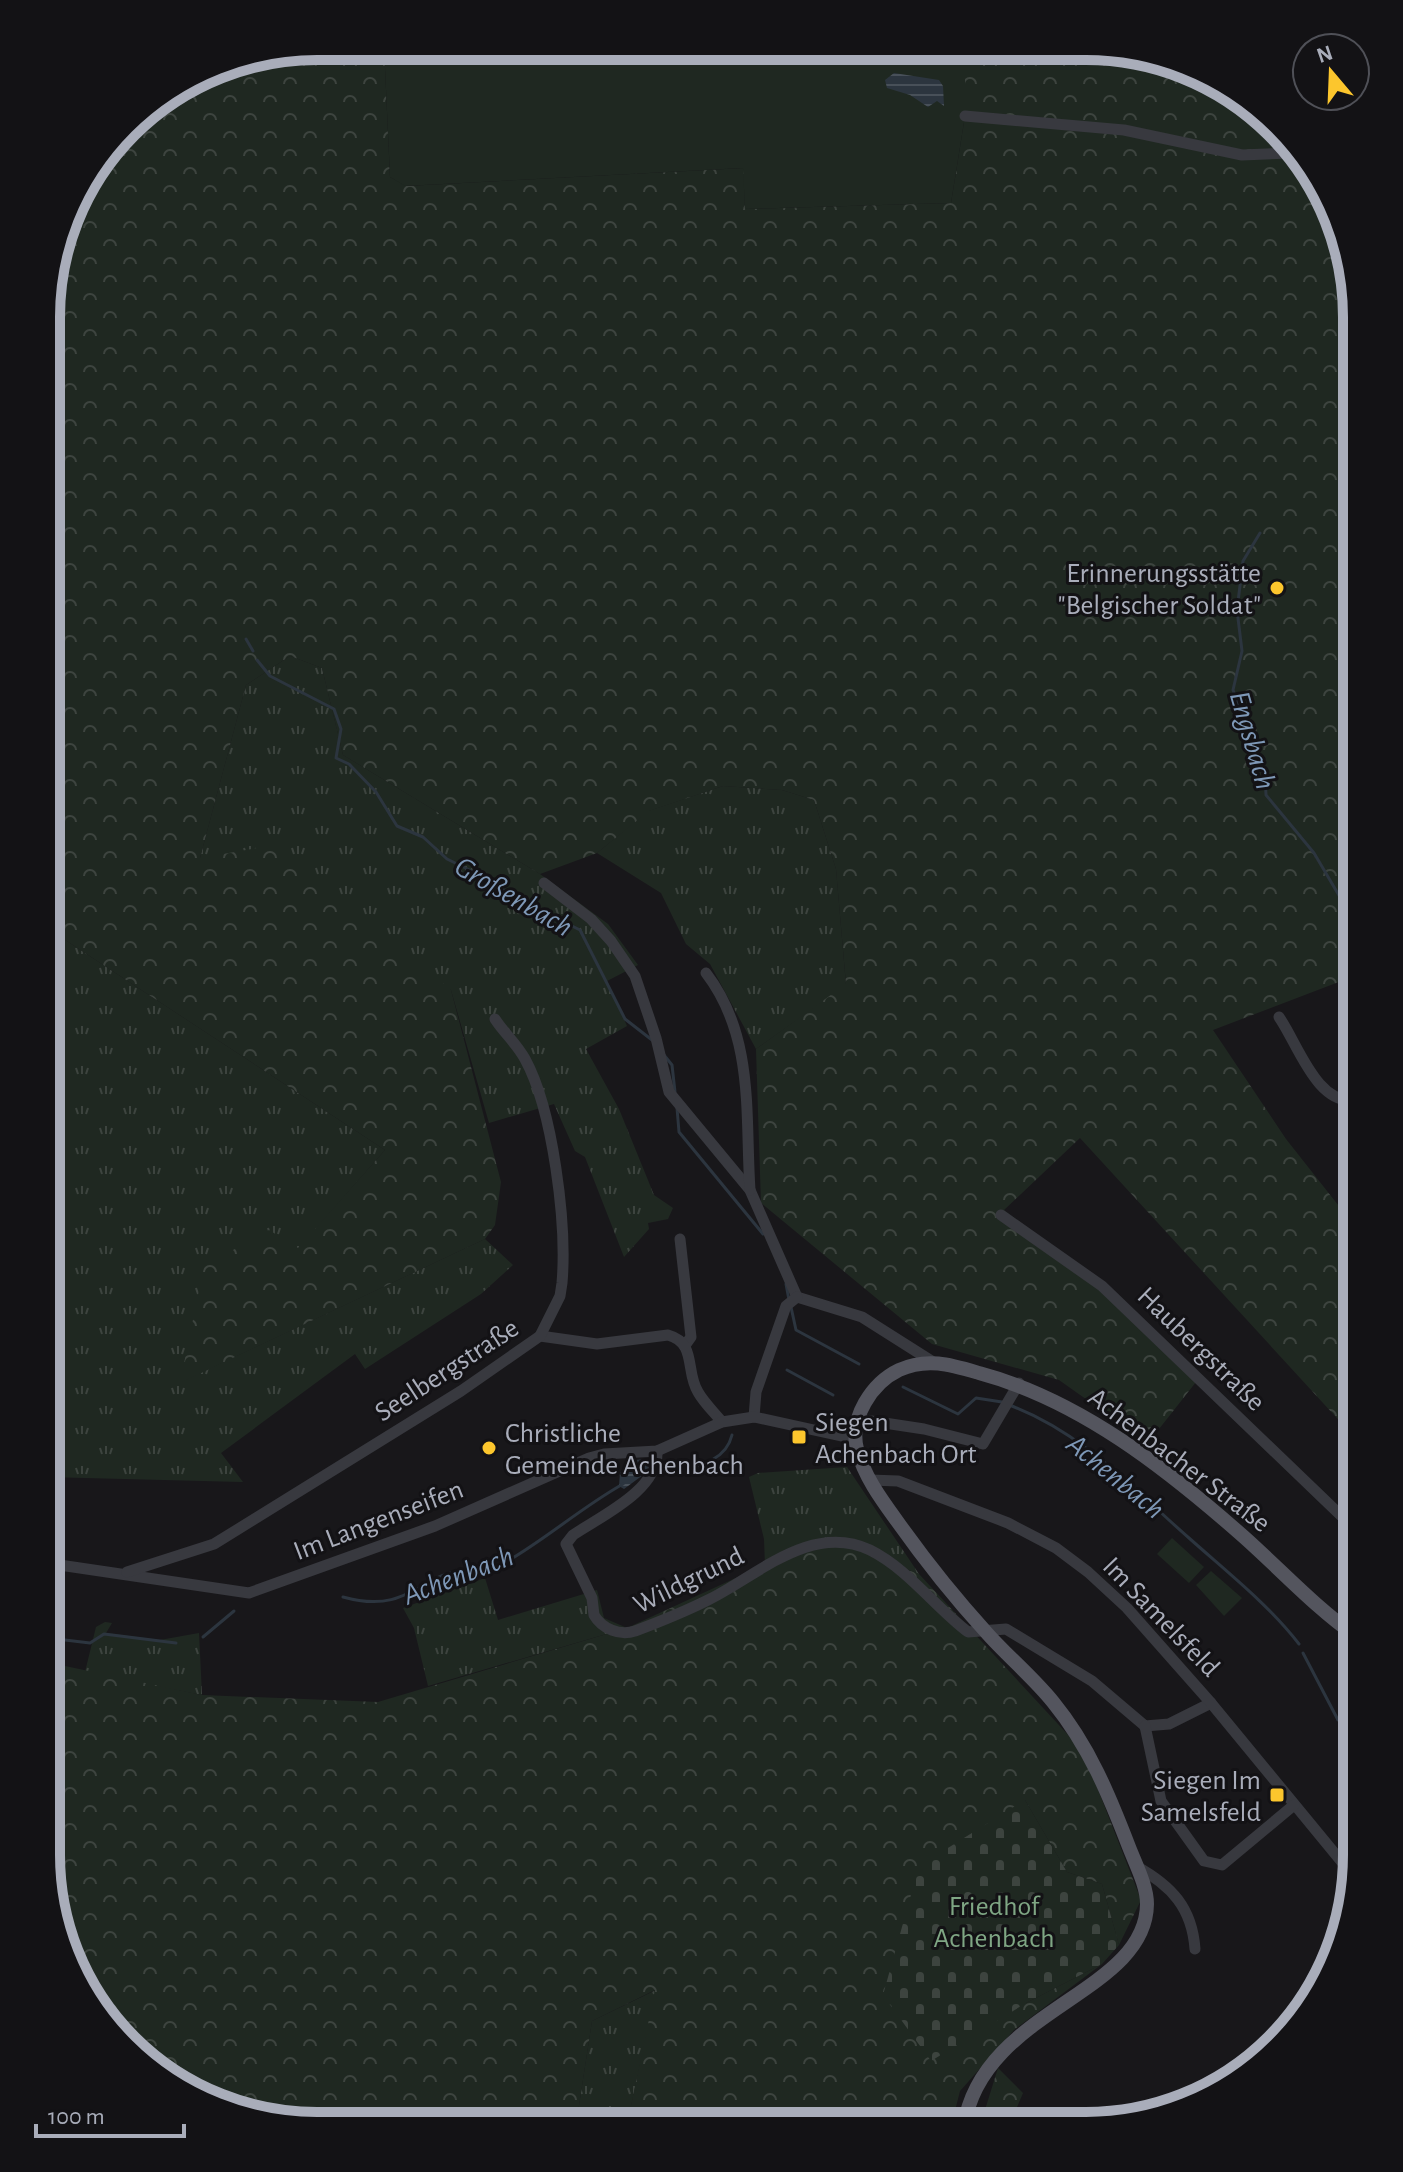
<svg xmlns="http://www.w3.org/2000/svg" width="1403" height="2172" font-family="'Alegreya Sans',sans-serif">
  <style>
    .grass { fill: url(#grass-tufts) }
    .forest { fill: url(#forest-crowns) }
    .cemetery { fill: url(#cemetery-stones) }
    .park { fill: #1f2821 }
    .water { fill: url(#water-rules) }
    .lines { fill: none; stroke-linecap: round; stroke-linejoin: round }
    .stream { stroke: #2c353f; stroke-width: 3 }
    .minor { stroke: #38393f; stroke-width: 11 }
    .major { stroke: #54555e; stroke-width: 14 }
    .poi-dot { fill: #fcc62d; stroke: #131215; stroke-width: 3 }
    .labels { text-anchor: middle; stroke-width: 6; stroke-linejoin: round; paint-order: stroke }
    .poi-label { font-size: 28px; fill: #a9adba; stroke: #131215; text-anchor: end }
    .street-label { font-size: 28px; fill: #a9adba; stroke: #131215 }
    .park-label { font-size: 28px; fill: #7fa684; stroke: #131215 }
    .water-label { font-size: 30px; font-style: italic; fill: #7e98b7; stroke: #131215 }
    .rim { fill: none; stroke: #a9adba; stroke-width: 10 }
  </style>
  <defs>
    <pattern id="grass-tufts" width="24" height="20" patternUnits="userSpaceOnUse" patternTransform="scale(2)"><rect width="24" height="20" fill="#1f2821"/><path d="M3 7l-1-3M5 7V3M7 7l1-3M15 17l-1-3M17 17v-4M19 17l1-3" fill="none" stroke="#3d443f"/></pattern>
    <pattern id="forest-crowns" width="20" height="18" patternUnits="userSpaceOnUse" patternTransform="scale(2)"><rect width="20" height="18" fill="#1f2821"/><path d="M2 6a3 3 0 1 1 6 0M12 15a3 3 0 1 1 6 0" fill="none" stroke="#3d443f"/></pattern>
    <pattern id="cemetery-stones" width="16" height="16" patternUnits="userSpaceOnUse" patternTransform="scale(2)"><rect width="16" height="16" fill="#1f2821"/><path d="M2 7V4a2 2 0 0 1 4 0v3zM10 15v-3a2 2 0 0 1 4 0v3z" fill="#3d443f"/></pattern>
    <pattern id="water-rules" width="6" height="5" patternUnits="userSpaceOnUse" patternTransform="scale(2)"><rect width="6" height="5" fill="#2c353f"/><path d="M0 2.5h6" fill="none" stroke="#485059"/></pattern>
  </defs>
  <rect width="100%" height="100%" fill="#18171a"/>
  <!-- grass -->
  <g class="grass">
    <path d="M290,656L322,668L343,755L540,874L608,924L638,965L607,981L627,1026L586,1049L619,1109L654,1195L673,1208L668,1219L648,1223L649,1229L624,1257L585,1157L575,1151L554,1104L489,1123L451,990L200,858L246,685Z"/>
    <path d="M723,786L782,790L814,800L836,869L846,985L756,1049L710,964L686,944L661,893L597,853L648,811Z"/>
    <path d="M47,928L385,1150L181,1382L485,1239L513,1265L481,1294L365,1369L355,1354L221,1453L243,1482L47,1477Z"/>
    <path d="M847,1467L919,1574L825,1537L765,1565L764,1539L749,1477L758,1473Z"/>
    <path d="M485,1578L498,1620L597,1590L604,1618L627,1628L428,1686L414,1628L403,1608Z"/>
    <path d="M105,1622L112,1623L106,1633L160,1640L199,1633L202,1695L85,1672L96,1627Z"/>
    <path d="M656,1990L627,2125H576L592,2021Z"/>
  </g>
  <!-- forest -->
  <g class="forest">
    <path d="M317,46H384L390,177L406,186L744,168L745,209L951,203L965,116V48H1122L1251,102L1336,213L1357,317V975L1213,1030L1286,1139L1357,1229V1440L1080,1138L1004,1210L1112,1292L1196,1382L1148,1443L1059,1380L932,1344L761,1203L756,1049L846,984L836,869L814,800L782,790L723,786L649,811L597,853L540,874L343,755L322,668L290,656L246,685L200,858L274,845L451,990L501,1182L495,1225L485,1239L180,1383L204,1266L269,1230L298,1248L385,1150L47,928L48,282L74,196L138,113L213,66Z"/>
    <path d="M825,1537L919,1574L1083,1751L1141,1900L1119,1945L1102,1884L1067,1872L1025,1800L1026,2003L1102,1964L1014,2030L960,2091L951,2126L627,2125L655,1990L592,2021L576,2125L331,2124L248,2110L152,2070L67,1959L46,1855V1662L202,1695L378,1702L627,1628Z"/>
    <path d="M998,2068L1023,2093L1017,2107L1019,2126H980Z"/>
  </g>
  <!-- cemetery -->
  <path class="cemetery" d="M1025,1800L1067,1872L1102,1884L1119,1945L1102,1964L1026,2003L931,2061L883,1995L919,1866Z"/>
  <!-- park -->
  <g class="park">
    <path d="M384,46L965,48V116L951,203L745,209L743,168L405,186L390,177Z"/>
    <path d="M1172,1538L1204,1567L1189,1583L1157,1554Z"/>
    <path d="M1211,1571L1242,1598L1224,1616L1196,1585Z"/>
  </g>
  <!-- water -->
  <g class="water">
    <path d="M894,73L939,80L943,86L944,106L937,101L928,107L910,95L887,88L885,80Z"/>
    <path d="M643,1459L650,1464L647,1472L624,1489L619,1486L620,1473L630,1461Z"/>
  </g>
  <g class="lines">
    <!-- stream -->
    <g class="stream">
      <path d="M1260,533L1243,561L1237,610L1242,651L1233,690L1245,721L1250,752L1265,776L1266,795L1314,853L1357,926"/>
      <path d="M246,639L253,651"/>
      <path d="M257,660L270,676L334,709L341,729L336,758L349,764L376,792L397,826L423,837L447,859L496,883L508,894L580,930L625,1019L652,1040"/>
      <path d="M664,1055L672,1065L675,1092"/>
      <path d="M677,1108L679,1132L763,1234"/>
      <path d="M786,1284L789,1300"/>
      <path d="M791,1307L796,1330L859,1364"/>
      <path d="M787,1370L833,1395"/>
      <path d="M903,1387L958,1414L976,1398L1002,1402"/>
      <path d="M1009,1405C1082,1432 1132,1488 1189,1538C1227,1572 1268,1604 1299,1644"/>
      <path d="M667,1474C693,1466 725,1464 732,1435"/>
      <path d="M343,1597C383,1608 401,1599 435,1579C455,1567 485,1573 506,1562C546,1539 582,1507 623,1484"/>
      <path d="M203,1637L234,1611"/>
      <path d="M65,1640L90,1643L104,1634L176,1643"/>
      <path d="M1303,1653L1338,1720L1356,1730"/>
    </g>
    <!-- minor -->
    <g class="minor">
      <path d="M965,116L1124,130L1242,155L1290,153"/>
      <path d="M544,883L591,919L611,941L635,976L656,1038L669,1092L750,1190L797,1297"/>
      <path d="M706,973C755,1037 745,1115 750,1190"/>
      <path d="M1279,1017C1298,1044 1317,1107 1357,1100"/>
      <path d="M1357,1091V1065"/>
      <path d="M1349,1187L1357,1131"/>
      <path d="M1001,1215L1102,1286L1357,1531"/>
      <path d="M680,1239L691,1337L686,1344"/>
      <path d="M797,1297L862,1317L933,1362"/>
      <path d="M540,1336L597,1344L668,1335C697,1343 685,1371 698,1392C704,1403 715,1413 722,1422"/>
      <path d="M754,1417L756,1392L786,1306L797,1297"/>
      <path d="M858,1419L924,1429L983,1444L1019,1383"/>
      <path d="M657,1451C659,1490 601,1516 573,1535L566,1544L592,1598L594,1615C602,1629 620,1636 635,1631C659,1622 684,1612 708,1600C757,1576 811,1522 870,1550C908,1569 934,1606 968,1632L1006,1629L1092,1681L1145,1726L1169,1724L1211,1703"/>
      <path d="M870,1480L898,1481L1008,1523L1056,1548L1088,1572L1127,1608L1211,1703L1355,1878"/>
      <path d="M46,1563L249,1593L435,1526L589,1458L604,1454L657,1451L722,1422L754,1417L855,1439"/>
      <path d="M127,1572L214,1544L461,1391L540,1336L560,1296L562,1283C567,1224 553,1110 525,1059C517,1044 504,1033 495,1019"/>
      <path d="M1145,1726L1161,1801L1204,1861L1222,1865L1294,1805"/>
      <path d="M1136,1866C1172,1886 1192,1908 1195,1949"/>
    </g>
    <!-- major -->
    <path class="major" d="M964,2126C982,2009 1146,1994 1147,1904C1147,1886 1136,1865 1129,1847C1109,1795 1089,1746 1053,1702C1033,1677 1007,1656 986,1632C954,1597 924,1559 897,1521C881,1499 864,1476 857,1449C849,1418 872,1383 899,1370C927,1357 952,1365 979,1373C1080,1400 1167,1469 1244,1537C1281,1570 1316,1608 1356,1636"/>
  </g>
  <!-- markers -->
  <g class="poi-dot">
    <circle cx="1277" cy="588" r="8"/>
    <rect x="791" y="1429" width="16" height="16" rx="4"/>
    <circle cx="489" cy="1448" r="8"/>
    <rect x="1269" y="1787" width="16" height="16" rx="4"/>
  </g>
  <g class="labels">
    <!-- poi labels -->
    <g class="poi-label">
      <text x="1261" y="582">Erinnerungsstätte<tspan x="1261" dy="32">"Belgischer Soldat"</tspan></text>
      <text x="815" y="1431" text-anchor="start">Siegen<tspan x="815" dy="32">Achenbach Ort</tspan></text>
      <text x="505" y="1442" text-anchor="start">Christliche<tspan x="505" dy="32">Gemeinde Achenbach</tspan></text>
      <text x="1261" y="1789">Siegen Im<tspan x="1261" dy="32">Samelsfeld</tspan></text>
    </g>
    <!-- street labels -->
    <g class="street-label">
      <text transform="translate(1202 1348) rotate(44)" y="10">Haubergstraße</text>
      <text transform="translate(446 1369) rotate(-33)" y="10">Seelbergstraße</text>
      <text transform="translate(1180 1459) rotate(37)" y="10">Achenbacher Straße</text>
      <text transform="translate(378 1519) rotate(-21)" y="10">Im Langenseifen</text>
      <text transform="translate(688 1579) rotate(-26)" y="10">Wildgrund</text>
      <text transform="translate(1162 1616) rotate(46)" y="10">Im Samelsfeld</text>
    </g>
    <!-- park labels -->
    <g class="park-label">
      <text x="994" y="1915">Friedhof<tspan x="994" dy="32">Achenbach</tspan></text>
    </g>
    <!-- water labels -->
    <g class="water-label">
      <text transform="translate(1253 740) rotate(74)" y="10">Engsbach</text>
      <text transform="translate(514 896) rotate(30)" y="10">Großenbach</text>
      <text transform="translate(1116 1476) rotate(39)" y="10">Achenbach</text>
      <text transform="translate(458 1575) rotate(-21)" y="10">Achenbach</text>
    </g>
  </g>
  <!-- crop -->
  <path d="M0 0H1403V2172H0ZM317 60H1086A257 257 0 0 1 1343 317V1855A257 257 0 0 1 1086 2112H317A257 257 0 0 1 60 1855V317A257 257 0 0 1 317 60Z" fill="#131215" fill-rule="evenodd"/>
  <path class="rim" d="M317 60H1086A257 257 0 0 1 1343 317V1855A257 257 0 0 1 1086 2112H317A257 257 0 0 1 60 1855V317A257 257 0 0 1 317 60Z"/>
  <!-- north arrow -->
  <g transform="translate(1331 72) rotate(341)"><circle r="38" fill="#131215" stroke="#4f5057" stroke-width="2"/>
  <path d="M0-6L14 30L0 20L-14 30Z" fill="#fcc62d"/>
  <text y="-12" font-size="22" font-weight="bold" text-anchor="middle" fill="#a9adba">N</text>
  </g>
  <!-- scale -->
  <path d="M36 2124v12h148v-12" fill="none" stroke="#a9adba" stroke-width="4"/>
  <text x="48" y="2124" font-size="24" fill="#a9adba" stroke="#131215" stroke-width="6" paint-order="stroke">100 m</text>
</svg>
